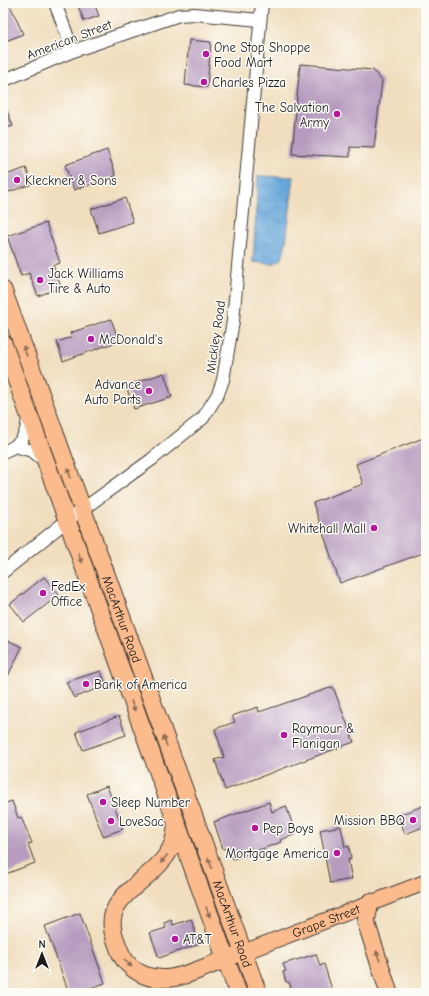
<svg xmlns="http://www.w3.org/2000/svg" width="429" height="996" font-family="'Comic Neue',sans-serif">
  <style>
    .water { fill: url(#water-ripples); stroke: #42627b }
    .building { fill: #b79cc0 }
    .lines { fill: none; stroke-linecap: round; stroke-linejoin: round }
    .minor-casing { stroke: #3c3934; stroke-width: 14 }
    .major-casing { stroke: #3c3934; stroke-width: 17 }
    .highway-casing { stroke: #3c3934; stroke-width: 19 }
    .minor { stroke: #fff; stroke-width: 12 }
    .major { stroke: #fbbb8d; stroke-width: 15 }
    .highway { stroke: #fbbb8d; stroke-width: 17 }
    .oneway { fill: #8c6c54 }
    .poi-dot { fill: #b5179e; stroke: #fdfcf7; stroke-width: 1.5 }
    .labels { text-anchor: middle; stroke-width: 3; stroke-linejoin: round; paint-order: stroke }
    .street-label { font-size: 13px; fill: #1c1c1c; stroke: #fdfcf7 }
    .poi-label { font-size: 13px; fill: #1c1c1c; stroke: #fdfcf7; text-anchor: start }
  </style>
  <defs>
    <pattern id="water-ripples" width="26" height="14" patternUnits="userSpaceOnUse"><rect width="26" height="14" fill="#68a7da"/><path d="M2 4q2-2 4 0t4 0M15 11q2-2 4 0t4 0" fill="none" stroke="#5587b0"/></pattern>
  </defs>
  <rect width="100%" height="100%" fill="#fdfcf7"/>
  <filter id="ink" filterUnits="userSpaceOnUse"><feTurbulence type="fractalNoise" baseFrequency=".025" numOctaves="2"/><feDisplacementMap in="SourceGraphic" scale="8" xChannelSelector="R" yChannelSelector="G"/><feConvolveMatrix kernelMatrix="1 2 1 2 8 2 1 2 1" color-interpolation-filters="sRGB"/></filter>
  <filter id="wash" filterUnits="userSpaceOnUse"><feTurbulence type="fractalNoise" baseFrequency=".012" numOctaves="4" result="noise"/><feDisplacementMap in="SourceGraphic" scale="16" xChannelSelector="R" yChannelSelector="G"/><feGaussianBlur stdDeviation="0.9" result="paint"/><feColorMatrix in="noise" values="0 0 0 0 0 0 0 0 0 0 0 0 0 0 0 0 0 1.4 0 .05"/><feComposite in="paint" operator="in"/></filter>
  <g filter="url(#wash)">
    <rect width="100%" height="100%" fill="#f0debe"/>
    <!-- water -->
    <path class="water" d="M258,176L294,177L286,242L282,259L273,264L253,262Z"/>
    <g id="blocks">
      <!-- building -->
      <g class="building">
        <path d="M77,3H94L99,16L84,21Z"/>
        <path d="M10,5L23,34L6,41L3,33V25L5,24L3,8Z"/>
        <path d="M189,40L211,42L207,87L185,85Z"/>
        <path d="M300,64L373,70L382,81L374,148L350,147V157L292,154Z"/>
        <path d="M3,101L13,126L3,129Z"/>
        <path d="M107,150L116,176L74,190L65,165Z"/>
        <path d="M26,168L32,184L3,194V176Z"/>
        <path d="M125,198L133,222L99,233L91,209Z"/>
        <path d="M46,223L60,263L53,265L61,287L38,296L29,273L21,276L7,236Z"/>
        <path d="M111,319L119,341L63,361L57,342L72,337L70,333Z"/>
        <path d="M164,373L172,397L134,409L126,386Z"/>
        <path d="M426,437V552L340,583L313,503L363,484L356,464Z"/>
        <path d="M44,577L59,595L24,622L10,604Z"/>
        <path d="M3,638L22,647L3,686Z"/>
        <path d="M101,671L106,685L74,698L66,682Z"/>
        <path d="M333,687L354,742L225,790L215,760L224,757L215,729L235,722L232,716L258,707L259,712Z"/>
        <path d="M119,716L126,735L83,750L76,732Z"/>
        <path d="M107,786L123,829L103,836L87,794Z"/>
        <path d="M12,801L18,818L21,817L32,843L28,844L35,863L3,875V804Z"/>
        <path d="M269,802L272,812L286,806L296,834L280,840L281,842L234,859L232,858L228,847L223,849L214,822Z"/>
        <path d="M426,805V826L405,834L398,815Z"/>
        <path d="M341,826L345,847L349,846L351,859L348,860L352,879L330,883L320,830Z"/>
        <path d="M80,913L105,983L76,993H69L45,926Z"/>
        <path d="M191,919L199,944L159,958L150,933L166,928L164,923L171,920L173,925Z"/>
        <path d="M316,954L320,966L324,964L332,990L323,993H293L289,982H286L283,972L286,971L283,964Z"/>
      </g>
    </g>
  </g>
  <g filter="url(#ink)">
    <use href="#blocks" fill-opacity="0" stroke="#3c3934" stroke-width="1"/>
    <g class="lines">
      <!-- minor casing -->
      <g class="minor-casing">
        <g id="minor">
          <path d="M55,3L73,51"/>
          <path d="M7,79L73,51L179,15L194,14L260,20"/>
          <path d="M15,446L32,451L45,461"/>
          <path d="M3,452C22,445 27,435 28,416"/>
          <path d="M3,572L65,522L151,460L203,418L218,394L223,380L233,321L262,3"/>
        </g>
      </g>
      <!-- major casing -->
      <g class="major-casing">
        <g id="major">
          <path id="s1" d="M226,959L426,882"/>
        </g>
      </g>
      <!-- highway casing -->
      <g class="highway-casing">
        <g id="highway">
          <path id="s2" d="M3,290L258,993"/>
          <path d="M3,343L238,993"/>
          <path d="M176,825C177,881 93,886 116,941C119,950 122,959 129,965C158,993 194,971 226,959"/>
          <path d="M370,902L366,922L389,993"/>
        </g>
      </g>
      <!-- minor -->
      <use href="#minor" class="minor"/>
      <!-- major -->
      <use href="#major" class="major"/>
      <!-- highway -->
      <use href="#highway" class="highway"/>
    </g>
    <!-- one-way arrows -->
    <defs><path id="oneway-solid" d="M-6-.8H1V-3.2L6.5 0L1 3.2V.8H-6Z"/></defs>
    <g class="oneway">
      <use href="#oneway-solid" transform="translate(25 351) rotate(-110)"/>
      <use href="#oneway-solid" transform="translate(69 473) rotate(-110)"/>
      <use href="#oneway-solid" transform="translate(80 558) rotate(70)"/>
      <use href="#oneway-solid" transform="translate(133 706) rotate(70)"/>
      <use href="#oneway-solid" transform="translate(165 741) rotate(-110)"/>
      <use href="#oneway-solid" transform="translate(164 859) rotate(129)"/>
      <use href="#oneway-solid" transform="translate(210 863) rotate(-110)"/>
      <use href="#oneway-solid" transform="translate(208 912) rotate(70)"/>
      <use href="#oneway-solid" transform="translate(378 956) rotate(-109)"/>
      <use href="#oneway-solid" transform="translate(128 963) rotate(46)"/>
    </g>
  </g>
  <!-- markers -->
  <g class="poi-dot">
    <circle cx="206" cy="54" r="4"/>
    <circle cx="204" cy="82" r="4"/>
    <circle cx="337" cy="114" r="4"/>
    <circle cx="17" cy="180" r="4"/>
    <circle cx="40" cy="280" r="4"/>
    <circle cx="91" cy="339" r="4"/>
    <circle cx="149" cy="391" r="4"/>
    <circle cx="374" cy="528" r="4"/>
    <circle cx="43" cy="593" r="4"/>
    <circle cx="86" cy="684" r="4"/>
    <circle cx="284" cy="735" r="4"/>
    <circle cx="103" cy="802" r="4"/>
    <circle cx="413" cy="820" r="4"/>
    <circle cx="111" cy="821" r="4"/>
    <circle cx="255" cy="828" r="4"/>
    <circle cx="337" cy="853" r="4"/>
    <circle cx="175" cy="939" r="4"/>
  </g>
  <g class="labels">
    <!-- street labels -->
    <g class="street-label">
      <text transform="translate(69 39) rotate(-21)" y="5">American Street</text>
      <text transform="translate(215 337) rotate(-82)" y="5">Mickley Road</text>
      <text dy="5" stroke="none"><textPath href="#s2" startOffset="350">MacArthur Road</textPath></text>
      <text dy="5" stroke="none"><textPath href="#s1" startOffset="107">Grape Street</textPath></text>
      <text dy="5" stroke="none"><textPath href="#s2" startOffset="674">MacArthur Road</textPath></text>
    </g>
    <!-- poi labels -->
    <g class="poi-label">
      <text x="214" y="52">One Stop Shoppe<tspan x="214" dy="15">Food Mart</tspan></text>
      <text x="212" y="87">Charles Pizza</text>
      <text x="329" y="112" text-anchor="end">The Salvation<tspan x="329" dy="15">Army</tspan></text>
      <text x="25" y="185">Kleckner &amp; Sons</text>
      <text x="48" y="278">Jack Williams<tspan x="48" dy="15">Tire &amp; Auto</tspan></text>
      <text x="99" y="344">McDonald's</text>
      <text x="141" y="389" text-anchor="end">Advance<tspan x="141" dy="15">Auto Parts</tspan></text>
      <text x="366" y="533" text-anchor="end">Whitehall Mall</text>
      <text x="51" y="591">FedEx<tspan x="51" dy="15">Office</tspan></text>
      <text x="94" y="689">Bank of America</text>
      <text x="292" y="733">Raymour &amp;<tspan x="292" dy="15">Flanigan</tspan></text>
      <text x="111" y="807">Sleep Number</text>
      <text x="405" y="825" text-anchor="end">Mission BBQ</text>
      <text x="119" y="826">LoveSac</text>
      <text x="263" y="833">Pep Boys</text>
      <text x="329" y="858" text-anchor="end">Mortgage America</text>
      <text x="183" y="944">AT&amp;T</text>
    </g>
  </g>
  <!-- margin -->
  <rect width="429" height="996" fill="none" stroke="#fdfcf7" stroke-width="16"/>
  <!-- north arrow -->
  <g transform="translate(42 954)" stroke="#fdfcf7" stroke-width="3" paint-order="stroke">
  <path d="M0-3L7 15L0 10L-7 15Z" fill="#1c1c1c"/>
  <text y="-6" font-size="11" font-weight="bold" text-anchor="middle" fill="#1c1c1c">N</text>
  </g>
</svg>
